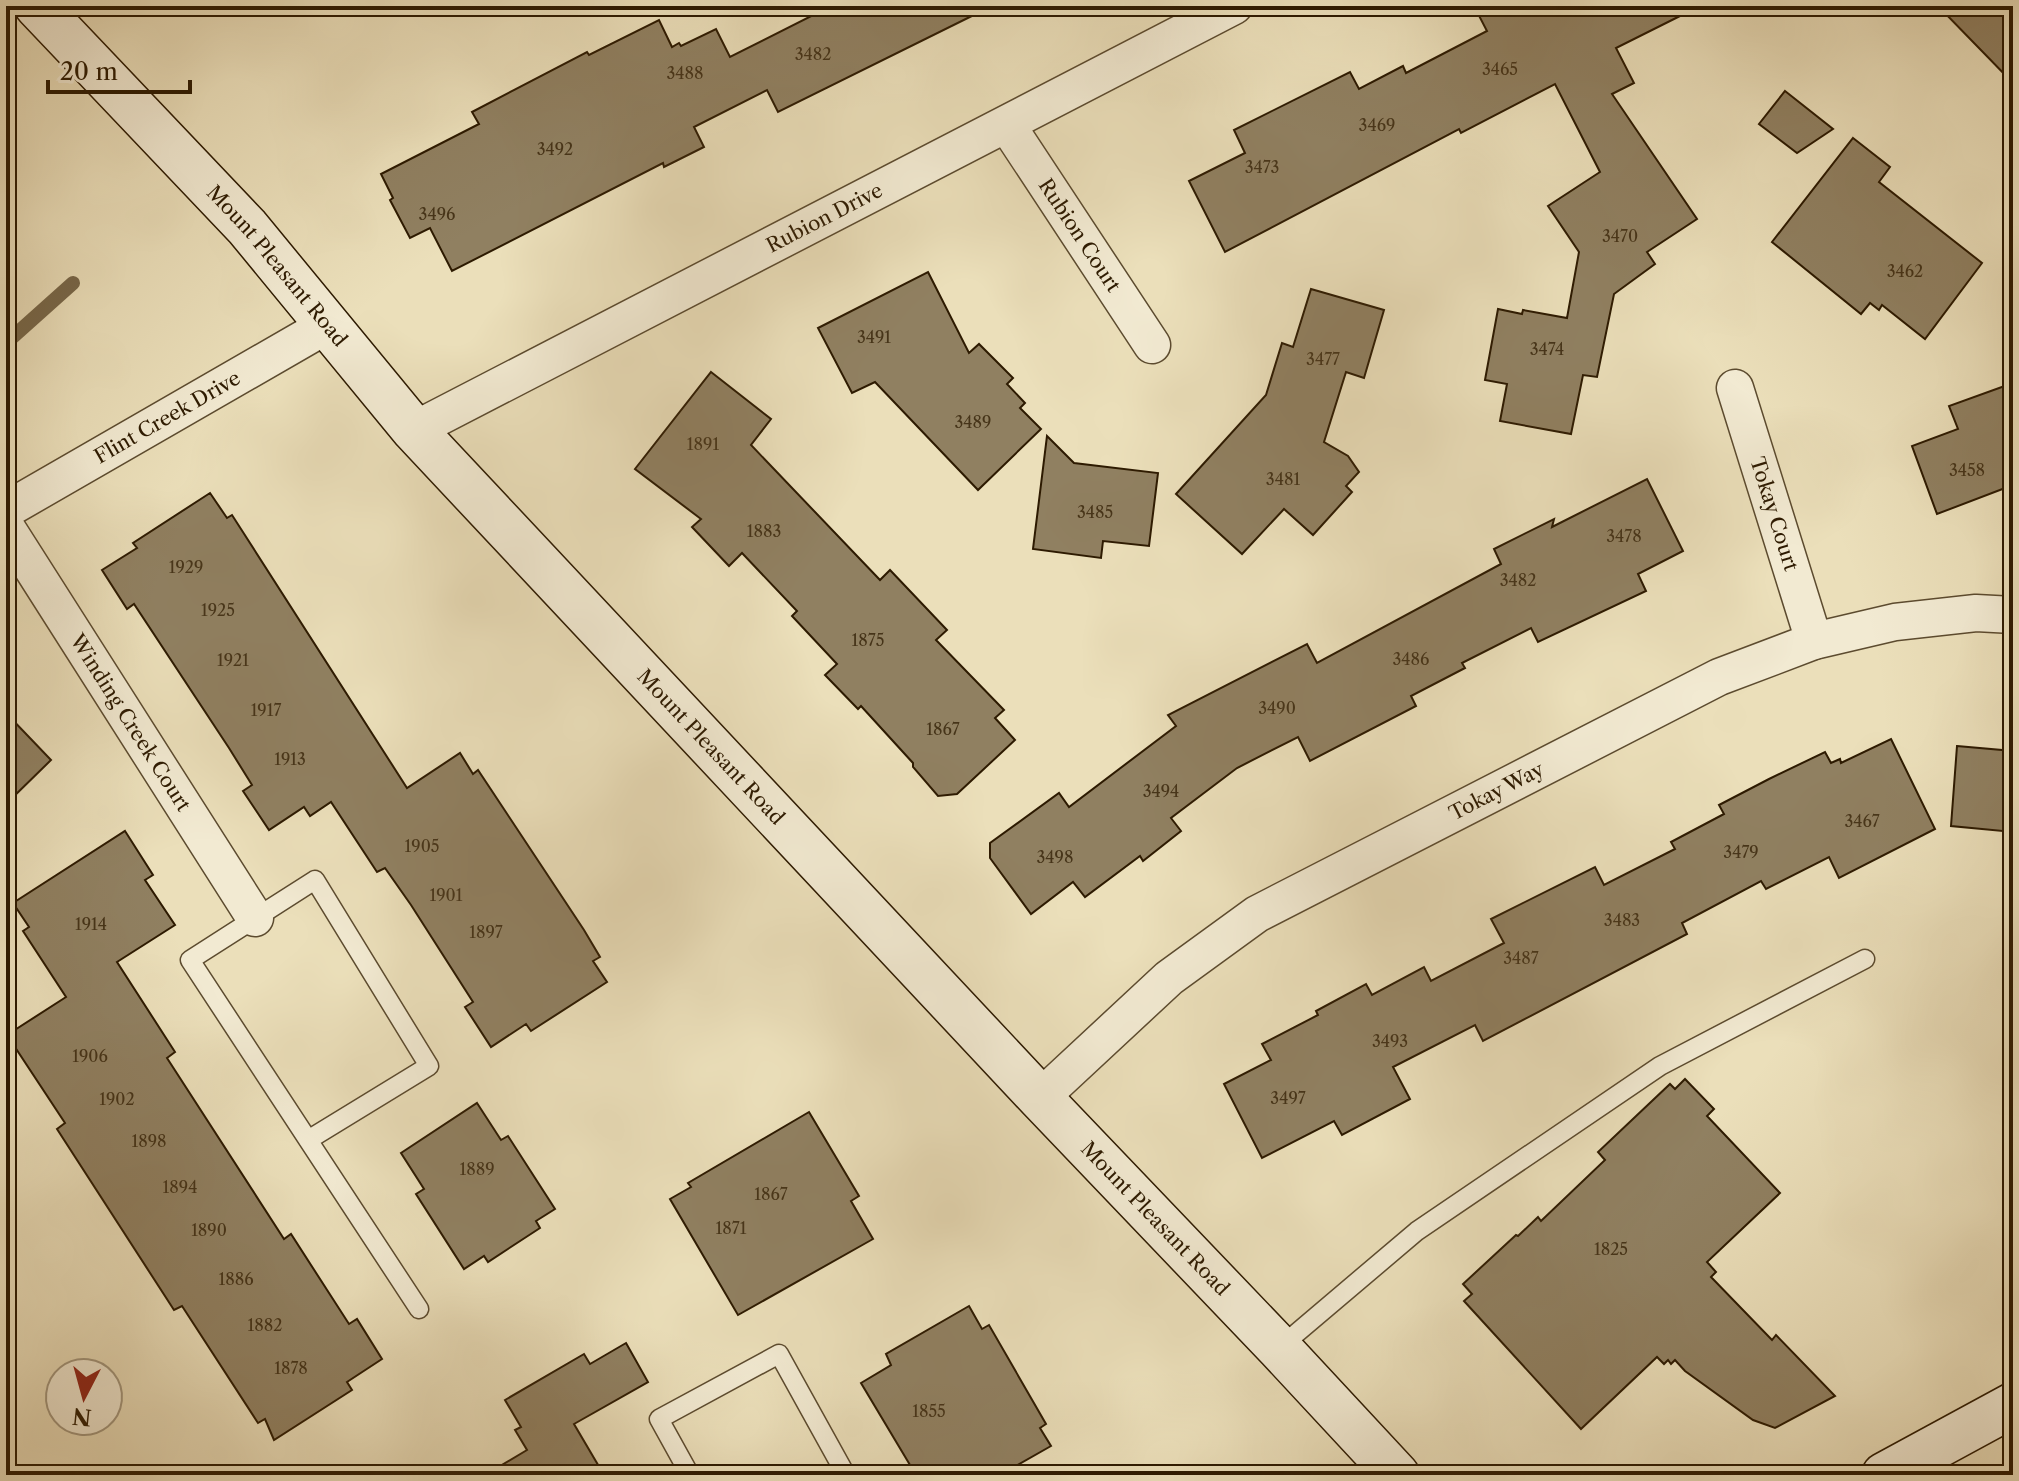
<svg xmlns="http://www.w3.org/2000/svg" width="2019" height="1481" font-family="'Libre Caslon Text',serif">
  <style>
    .lines { fill: none; stroke-linecap: round; stroke-linejoin: round }
    .stream { stroke: #78684a; stroke-width: 14 }
    .building { fill: #908061; stroke: #2d1a01; stroke-width: 2 }
    .lane-casing { stroke: #5c4b2f; stroke-width: 21 }
    .street-casing { stroke: #5c4b2f; stroke-width: 39 }
    .secondary-casing { stroke: #2d1a01; stroke-width: 47 }
    .lane { stroke: #f2ead2; stroke-width: 18 }
    .street { stroke: #f2ead2; stroke-width: 36 }
    .secondary { stroke: #f2ead2; stroke-width: 44 }
    .labels { text-anchor: middle; stroke-width: 7; stroke-linejoin: round; paint-order: stroke }
    .number-label { font-size: 16px; fill: #463419 }
    .street-label { font-size: 20px; fill: #2d1a01; stroke: #f2ead2 }
  </style>
  <rect width="100%" height="100%" fill="#ebdfba"/>
  <filter id="stains"><feTurbulence type="fractalNoise" baseFrequency=".0025" numOctaves="4"/><feColorMatrix values="0 0 0 0 .2 0 0 0 0 .09 0 0 0 0 .02 0 0 0 .5 -.17"/></filter>
  <radialGradient id="worn" r=".72"><stop offset=".6" stop-color="#630" stop-opacity="0"/><stop offset="1" stop-color="#630" stop-opacity=".3"/></radialGradient>
  <g class="lines">
    <!-- stream -->
    <path class="stream" d="M6,343L73,283"/>
  </g>
  <!-- building -->
  <g class="building">
    <path d="M831,6H992L778,112L767,90L694,127L704,147L664,167L663,163L452,271L430,228L410,238L390,200L393,198L381,174L479,124L472,112L587,52L589,55L659,20L672,47L679,43L681,46L716,29L730,57Z"/>
    <path d="M1474,6H1700L1616,48L1634,83L1612,94L1697,219L1647,252L1655,264L1614,294L1597,377L1583,375L1571,434L1500,421L1507,384L1485,380L1498,309L1522,314L1523,310L1567,318L1579,252L1548,206L1600,172L1555,84L1461,133L1459,129L1225,252L1189,181L1245,153L1234,130L1350,72L1359,89L1403,66L1406,73L1487,31Z"/>
    <path d="M1938,6H2013V83Z"/>
    <path d="M1785,91L1833,129L1797,153L1759,124Z"/>
    <path d="M1853,138L1890,167L1879,182L1982,263L1925,339L1882,305L1879,310L1870,303L1861,314L1772,242Z"/>
    <path d="M928,272L969,353L979,344L1013,378L1007,384L1025,403L1020,408L1041,429L978,490L875,382L852,393L818,328Z"/>
    <path d="M1311,289L1384,310L1364,378L1346,372L1324,442L1348,456L1359,472L1346,486L1352,492L1313,535L1284,509L1242,554L1176,494L1266,395L1282,343L1293,347Z"/>
    <path d="M711,372L771,419L751,445L880,580L890,570L947,630L936,640L1004,710L995,718L1015,740L957,794L938,796L913,767V763L861,706L858,709L825,675L837,664L792,616L797,611L742,553L729,566L692,527L701,519L635,469Z"/>
    <path d="M2013,383V485L1937,514L1912,446L1958,429L1949,406Z"/>
    <path d="M1047,436L1074,463L1158,473L1149,546L1103,541L1101,558L1033,549Z"/>
    <path d="M1647,479L1683,551L1638,574L1646,591L1538,642L1531,628L1462,663L1465,668L1411,696L1416,706L1310,761L1298,737L1237,768L1171,818L1181,831L1143,861L1140,856L1085,897L1073,882L1031,914L990,858V843L1059,793L1069,807L1176,726L1168,715L1307,644L1317,663L1501,564L1494,549L1554,519L1552,527Z"/>
    <path d="M210,493L227,518L232,515L407,788L460,753L473,774L478,770L584,930L600,957L593,961L607,982L531,1031L526,1024L491,1047L465,1007L473,1002L411,905L385,868L377,872L331,802L310,816L304,807L269,830L243,791L252,785L229,748L134,604L127,609L102,570L137,548L133,543Z"/>
    <path d="M6,713L51,760L6,804Z"/>
    <path d="M1891,739L1935,829L1839,878L1829,857L1766,889L1761,881L1682,923L1687,934L1483,1041L1475,1025L1393,1067L1410,1099L1342,1135L1334,1121L1262,1158L1224,1084L1271,1060L1262,1044L1318,1015L1316,1011L1366,984L1372,995L1424,967L1431,981L1504,943L1491,919L1595,867L1604,885L1675,849L1671,842L1724,814L1719,805L1769,779L1825,752L1831,763L1840,759L1841,763Z"/>
    <path d="M1957,746L2013,751V832L1951,826Z"/>
    <path d="M125,831L153,875L145,880L175,925L117,962L175,1052L167,1058L284,1239L291,1234L349,1324L357,1319L382,1359L347,1382L352,1390L274,1440L265,1419L258,1423L182,1306L174,1310L57,1129L65,1123L7,1035L66,997L23,931L29,927L13,903Z"/>
    <path d="M1685,1079L1714,1109L1707,1116L1780,1193L1707,1262L1716,1272L1711,1277L1772,1340L1776,1335L1835,1396L1775,1428L1753,1420L1685,1371L1675,1360L1671,1364L1668,1360L1664,1364L1657,1357L1581,1429L1464,1301L1472,1294L1463,1284L1516,1235L1518,1236L1538,1217L1541,1221L1605,1160L1598,1152L1670,1084L1675,1089Z"/>
    <path d="M477,1103L501,1140L508,1136L555,1209L536,1221L540,1228L488,1262L484,1256L464,1269L416,1194L424,1189L401,1153Z"/>
    <path d="M809,1112L859,1196L851,1201L873,1239L738,1315L670,1199L691,1187L688,1183Z"/>
    <path d="M969,1306L982,1329L989,1325L1046,1424L1040,1428L1051,1446L1000,1475H916L861,1383L891,1365L886,1354Z"/>
    <path d="M626,1343L648,1382L574,1424L604,1475H485L527,1450L515,1430L521,1427L505,1400L584,1354L590,1364Z"/>
  </g>
  <g class="lines">
    <!-- lane casing -->
    <g class="lane-casing">
      <g id="lane">
        <path d="M308,1140L429,1066L315,880L190,960L419,1309"/>
        <path d="M1279,1348L1417,1231L1660,1066L1865,959"/>
        <path d="M690,1475L659,1419L779,1354L846,1475"/>
      </g>
    </g>
    <!-- street casing -->
    <g class="street-casing">
      <g id="street">
        <path id="s1" d="M1007,125L1152,345"/>
        <path id="s2" d="M1735,388L1814,641"/>
        <path id="s3" d="M414,430L1234,6"/>
        <path id="s4" d="M6,510L329,324"/>
        <path id="s5" d="M6,527L255,918"/>
        <path id="s6" d="M1040,1098L1169,978L1257,914L1719,677L1814,641L1895,622L1976,613L2013,615"/>
      </g>
    </g>
    <!-- secondary casing -->
    <g class="secondary-casing">
      <g id="secondary">
        <path id="s7" d="M37,6L247,227L414,430L1040,1098L1279,1348L1397,1475"/>
        <path d="M1884,1475L2013,1405"/>
      </g>
    </g>
    <!-- lane -->
    <use href="#lane" class="lane"/>
    <!-- street -->
    <use href="#street" class="street"/>
    <!-- secondary -->
    <use href="#secondary" class="secondary"/>
  </g>
  <g class="labels">
    <!-- number labels -->
    <g class="number-label">
      <text x="813" y="60">3482</text>
      <text x="1500" y="75">3465</text>
      <text x="685" y="79">3488</text>
      <text x="1377" y="131">3469</text>
      <text x="555" y="155">3492</text>
      <text x="1262" y="173">3473</text>
      <text x="437" y="220">3496</text>
      <text x="1620" y="242">3470</text>
      <text x="1905" y="277">3462</text>
      <text x="874" y="343">3491</text>
      <text x="1547" y="355">3474</text>
      <text x="1323" y="365">3477</text>
      <text x="973" y="428">3489</text>
      <text x="703" y="450">1891</text>
      <text x="1967" y="476">3458</text>
      <text x="1283" y="485">3481</text>
      <text x="1095" y="518">3485</text>
      <text x="764" y="537">1883</text>
      <text x="1624" y="542">3478</text>
      <text x="186" y="573">1929</text>
      <text x="1518" y="586">3482</text>
      <text x="218" y="616">1925</text>
      <text x="868" y="646">1875</text>
      <text x="1411" y="665">3486</text>
      <text x="233" y="666">1921</text>
      <text x="1277" y="714">3490</text>
      <text x="266" y="716">1917</text>
      <text x="943" y="735">1867</text>
      <text x="290" y="765">1913</text>
      <text x="1161" y="797">3494</text>
      <text x="1862" y="827">3467</text>
      <text x="422" y="852">1905</text>
      <text x="1741" y="858">3479</text>
      <text x="1055" y="863">3498</text>
      <text x="446" y="901">1901</text>
      <text x="1622" y="926">3483</text>
      <text x="91" y="930">1914</text>
      <text x="486" y="938">1897</text>
      <text x="1521" y="964">3487</text>
      <text x="1390" y="1047">3493</text>
      <text x="90" y="1062">1906</text>
      <text x="1288" y="1104">3497</text>
      <text x="117" y="1105">1902</text>
      <text x="149" y="1147">1898</text>
      <text x="477" y="1175">1889</text>
      <text x="180" y="1193">1894</text>
      <text x="771" y="1200">1867</text>
      <text x="731" y="1234">1871</text>
      <text x="209" y="1236">1890</text>
      <text x="1611" y="1255">1825</text>
      <text x="236" y="1285">1886</text>
      <text x="265" y="1331">1882</text>
      <text x="291" y="1374">1878</text>
      <text x="929" y="1417">1855</text>
    </g>
    <!-- street labels -->
    <g class="street-label">
      <text dy="7" stroke="none"><textPath href="#s3" startOffset="462">Rubion Drive</textPath></text>
      <text dy="7" stroke="none"><textPath href="#s1" startOffset="132">Rubion Court</textPath></text>
      <text dy="7" stroke="none"><textPath href="#s7" startOffset="354">Mount Pleasant Road</textPath></text>
      <text dy="7" stroke="none"><textPath href="#s4" startOffset="186">Flint Creek Drive</textPath></text>
      <text dy="7" stroke="none"><textPath href="#s2" startOffset="132">Tokay Court</textPath></text>
      <text dy="7" stroke="none"><textPath href="#s5" startOffset="232">Winding Creek Court</textPath></text>
      <text dy="7" stroke="none"><textPath href="#s7" startOffset="1002">Mount Pleasant Road</textPath></text>
      <text dy="7" stroke="none"><textPath href="#s6" startOffset="554">Tokay Way</textPath></text>
      <text dy="7" stroke="none"><textPath href="#s7" startOffset="1650">Mount Pleasant Road</textPath></text>
    </g>
  </g>
  <!-- margin -->
  <rect width="2019" height="1481" fill="none" stroke="#ebdfba" stroke-width="32"/>
  <rect x="8" y="8" width="2003" height="1465" fill="none" stroke="#2d1a01" stroke-width="4"/>
  <rect x="16" y="16" width="1987" height="1449" fill="none" stroke="#2d1a01" stroke-width="2"/>
  <!-- north arrow -->
  <g transform="translate(84 1397) rotate(186)"><circle r="38" fill="#f2ead2" stroke="#a3977e" stroke-width="2"/>
  <path d="M0-6L14 30L0 20L-14 30Z" fill="#8f2418"/>
  <text y="-12" font-size="22" font-weight="bold" text-anchor="middle" fill="#2d1a01">N</text>
  </g>
  <!-- scale -->
  <path d="M48 80v12h142v-12" fill="none" stroke="#2d1a01" stroke-width="4"/>
  <text x="60" y="80" font-size="24" fill="#2d1a01" stroke="#f2ead2" stroke-width="6" paint-order="stroke">20 m</text>
  <rect width="100%" height="100%" filter="url(#stains)"/>
  <rect width="100%" height="100%" fill="url(#worn)"/>
</svg>
